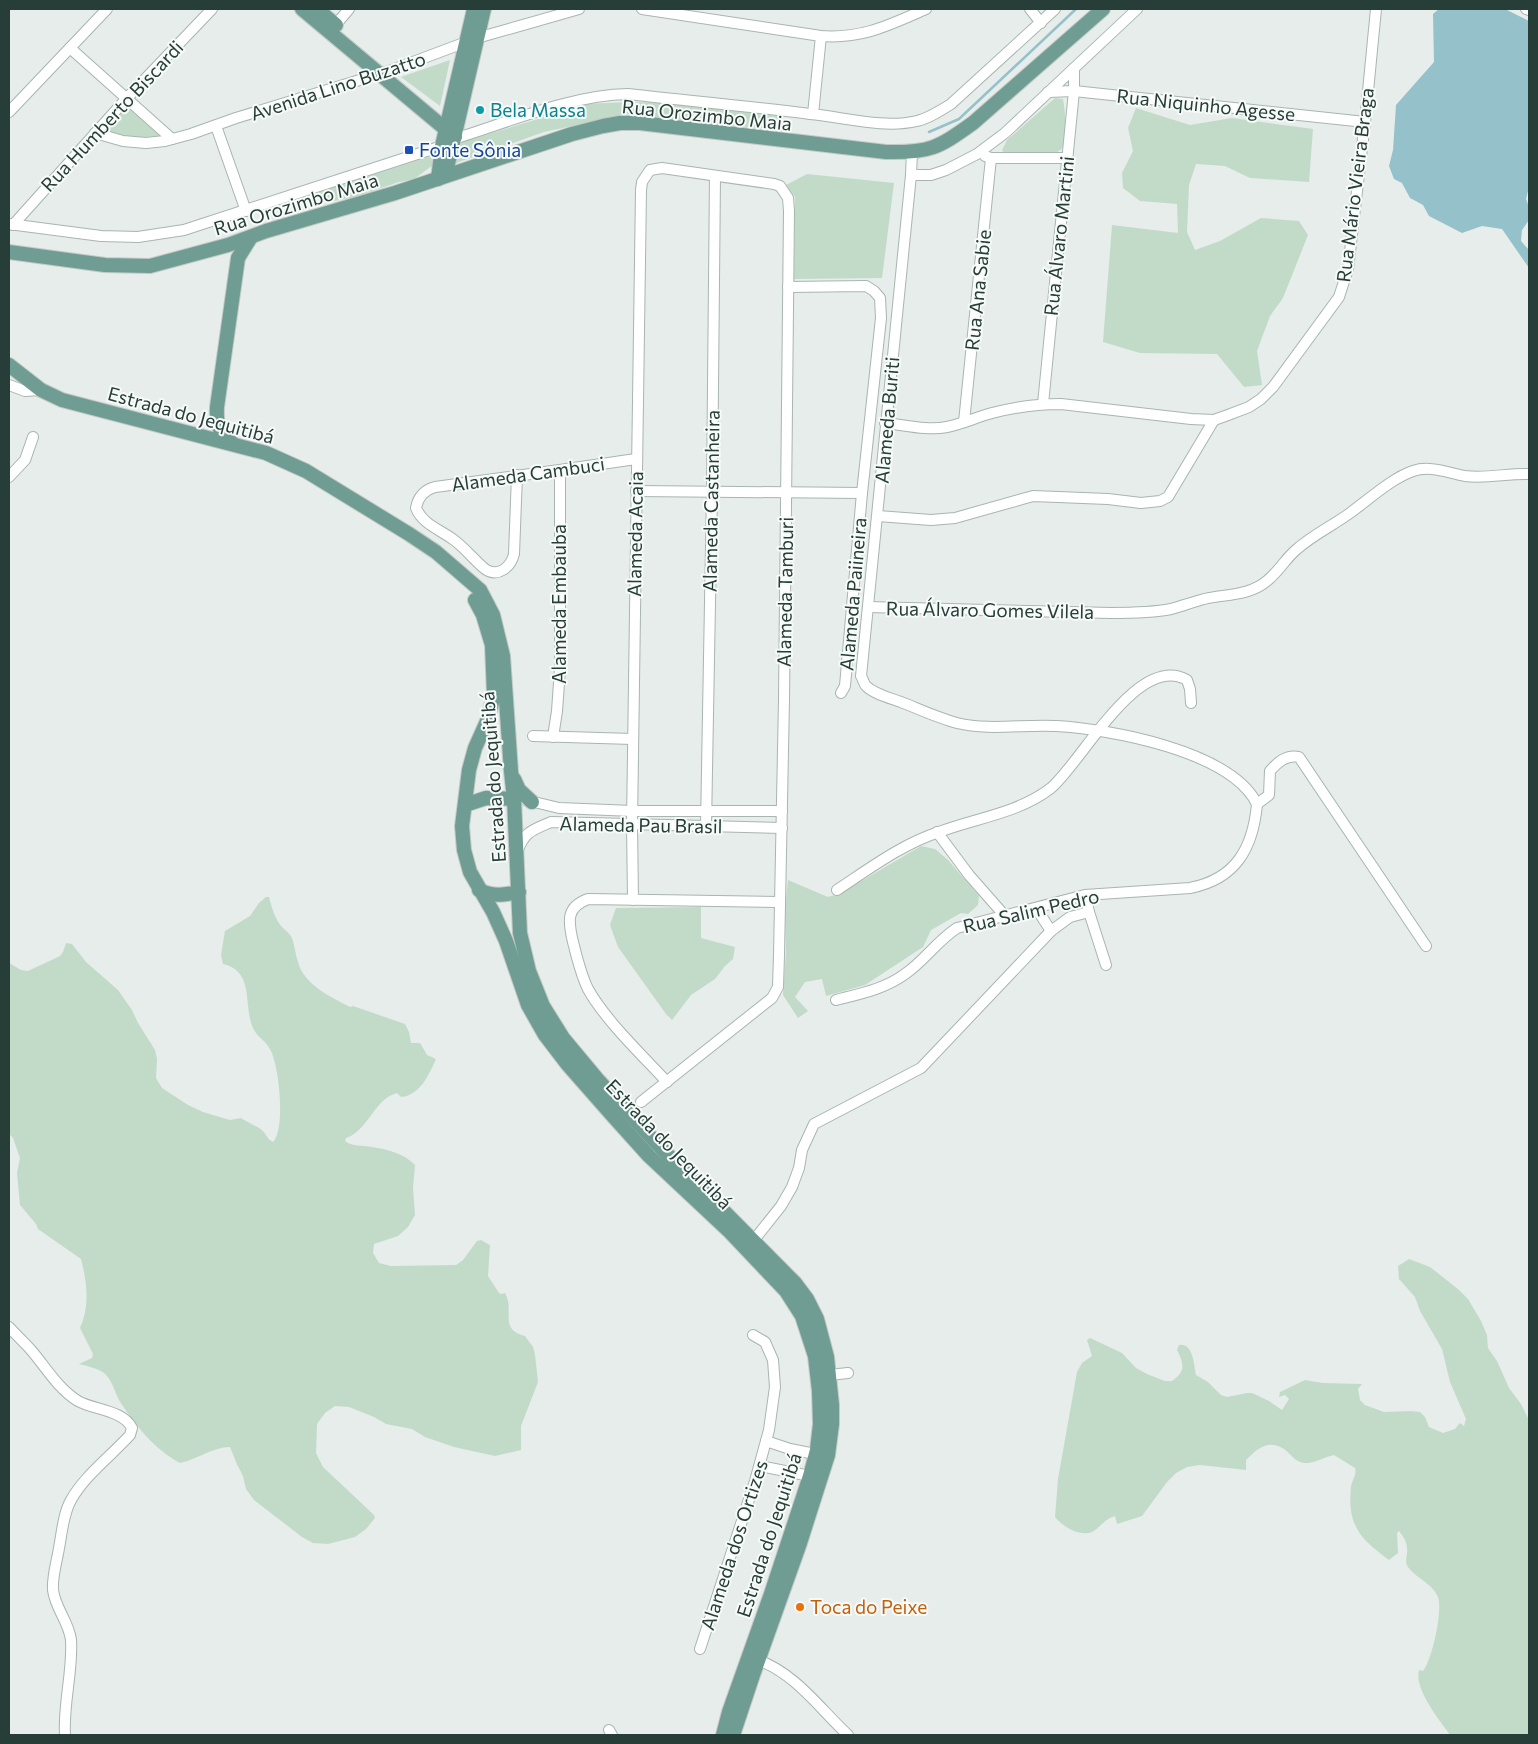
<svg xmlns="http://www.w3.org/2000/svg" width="1538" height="1744" font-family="Commissioner,sans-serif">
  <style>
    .green { fill: #c2dbc9 }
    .water { fill: #95c1cb }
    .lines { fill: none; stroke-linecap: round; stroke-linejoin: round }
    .stream { stroke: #95c1cb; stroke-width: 2.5 }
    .minor-casing { stroke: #a9b5b1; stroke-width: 12 }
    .major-casing { stroke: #c3c9c7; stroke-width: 16 }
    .minor { stroke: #fff; stroke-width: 10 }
    .major { stroke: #709d93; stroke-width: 14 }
    .culture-dot { fill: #0f9aa8; stroke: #f6faf8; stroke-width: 2 }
    .transit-dot { fill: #1a4fb4; stroke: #f6faf8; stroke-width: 2 }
    .food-dot { fill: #e8710a; stroke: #f6faf8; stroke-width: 2 }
    .labels { text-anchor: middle; stroke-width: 4; stroke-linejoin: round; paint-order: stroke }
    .street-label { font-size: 19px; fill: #273d38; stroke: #f6faf8 }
    .culture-label { font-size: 19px; fill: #0d838f; stroke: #f6faf8; text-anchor: start }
    .transit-label { font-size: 19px; fill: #164399; stroke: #f6faf8; text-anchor: start }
    .food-label { font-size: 19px; fill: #c56008; stroke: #f6faf8; text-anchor: start }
  </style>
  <rect width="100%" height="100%" fill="#e6edea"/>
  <!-- green -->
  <g class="green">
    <path d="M450,60L440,106L401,77Z"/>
    <path d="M1055,98L1063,99C1065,111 1070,143 1059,151C1049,159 1018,155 1005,155L1002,150L1007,140Z"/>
    <path d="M629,102L679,103L777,116L785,131L628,114L544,132L456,163L458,143L538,119L582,104Z"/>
    <path d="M124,104L160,136L130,138L100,129Z"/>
    <path d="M1136,108L1190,125L1232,118L1313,129L1309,182L1250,178L1225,166L1196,164L1189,185L1187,232L1195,250L1220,241L1261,218L1299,221L1308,235L1283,298L1270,316L1257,351L1262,385L1244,387L1217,354L1140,353L1103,342L1112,225L1178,233L1177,204L1140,201L1123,188L1122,173L1133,151L1128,128Z"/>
    <path d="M431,156L433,165L414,179L399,182L351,198L327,202L318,192Z"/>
    <path d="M807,174L894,183L882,278L794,279L795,197L786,185Z"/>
    <path d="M921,846L935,849L948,860L979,896L978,905L968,914L961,913L931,930L923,947L865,985L826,996L822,979L805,982L795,997L808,1011L798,1018L783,995L786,952L785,909L788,880L828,897L841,893Z"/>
    <path d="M266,897H269C272,908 275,920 283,928C286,931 289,933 291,936C295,945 295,953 298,962C304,985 331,997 350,1007L353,1006L405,1024L409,1032L411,1043H420L427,1055L436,1059C429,1074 421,1095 401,1097L397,1093C374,1099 368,1131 346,1138L345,1141C353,1147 362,1145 372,1147C387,1149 405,1154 415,1165L413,1188L415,1215L408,1227L398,1236L374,1244L373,1253L379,1263L391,1266L456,1265L463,1260L477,1241L481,1240L490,1245L488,1276L499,1293L501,1294L505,1293C515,1310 498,1329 525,1336L533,1347L535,1355L538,1382L521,1426V1450L495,1456L454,1447L425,1437L412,1429L386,1424L374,1417L349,1407L335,1406L325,1413L317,1424L316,1453L323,1467L374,1515L375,1518L366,1529L355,1537L328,1544L313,1543L302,1537L254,1500L246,1489L243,1476L236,1462L230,1447C213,1447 198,1459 180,1463C154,1449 135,1425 119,1400C114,1391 113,1381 104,1373C97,1368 87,1366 79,1364L92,1358L93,1354L80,1328C90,1306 87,1282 81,1259L38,1229L36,1224L20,1205L17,1173L20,1158L13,1138L9,1134V963L21,970L28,971L60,956L63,952L66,943L72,944L86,962L118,990L132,1010L138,1023L155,1050L157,1059L156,1078L162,1088L188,1105L203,1112L230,1120L241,1118C245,1121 260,1128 262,1130C267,1135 267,1139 273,1142C286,1129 279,1064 270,1049C266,1041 257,1037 253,1028C243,1006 255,971 223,964L221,955L225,931L250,916L259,903Z"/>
    <path d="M701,907V938L735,947L733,959L725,966L715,979L691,995L672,1020L666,1014L618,947L610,925L616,908Z"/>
    <path d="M1409,1259L1430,1267L1458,1289L1468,1299L1481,1321L1487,1335L1488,1348L1497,1361L1509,1388L1521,1404L1529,1420V1735H1450C1439,1719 1414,1690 1419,1670L1423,1671C1432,1660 1443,1611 1438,1597C1433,1584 1416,1578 1408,1567C1404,1561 1408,1555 1407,1548C1407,1542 1403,1536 1399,1531L1397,1533L1398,1553L1389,1560C1360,1539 1347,1525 1351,1487C1352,1480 1357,1475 1355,1468L1334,1455C1323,1457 1315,1464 1304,1463C1295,1462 1291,1454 1284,1449C1268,1439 1258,1448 1246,1460V1470L1200,1465L1187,1467L1176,1473L1167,1482L1142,1516L1117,1524L1115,1516C1103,1520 1101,1527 1092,1532C1079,1537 1062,1526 1055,1517L1058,1479L1077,1372L1082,1363L1092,1356L1087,1340L1090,1338L1122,1353L1136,1368L1147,1374L1165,1381H1172C1186,1371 1184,1364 1177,1350L1179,1345C1193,1342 1194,1365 1196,1375L1208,1382L1221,1395L1227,1397L1247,1393H1252L1269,1401L1282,1410L1289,1399L1285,1395L1279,1397L1280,1392L1305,1380L1323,1383L1362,1384L1358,1389L1360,1400L1365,1405L1384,1412L1411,1411L1420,1412L1425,1417L1429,1427L1443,1433L1455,1429L1460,1423L1464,1426L1466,1419L1450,1382L1442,1349L1420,1311L1415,1297L1399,1279L1398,1266Z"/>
  </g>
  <!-- water -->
  <path class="water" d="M1439,9H1505L1529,21V187L1526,199L1529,207V220L1522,230L1521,241L1529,250V268L1502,229L1482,226L1462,233L1429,216L1423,205L1410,198L1402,183L1394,179L1389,166L1393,150L1396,105L1434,62L1433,14Z"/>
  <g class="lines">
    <!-- stream -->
    <path class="stream" d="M929,132L959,119L1076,9"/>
    <!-- minor casing -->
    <g class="minor-casing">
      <g id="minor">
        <path d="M642,9L821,36C863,39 889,25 926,9"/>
        <path d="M1030,9L1041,23"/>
        <path d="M1526,9L1529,10"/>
        <path d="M332,29L349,9"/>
        <path d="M70,48L172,139"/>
        <path d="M1048,92L1074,91L1365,122"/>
        <path d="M9,112L107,9"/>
        <path d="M813,114L821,36"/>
        <path d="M216,126L246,211"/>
        <path d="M95,133L123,141L146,143L165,141L191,134L236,118L389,71L477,38L579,9"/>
        <path d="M912,152L911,175C894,342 878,509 861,676C863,679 864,684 866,686C874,694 890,698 901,702C919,709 938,718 957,723C990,731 1023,724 1056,726C1110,729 1231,751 1257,804"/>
        <path d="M985,156L991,158H1066"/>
        <path d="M911,175H931L946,170L977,154L1005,133L1137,9"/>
        <path d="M9,224L101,236L138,237L184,230L442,146L454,139C509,122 571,95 628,94C688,101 749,106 810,114C844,117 883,129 917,121C929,118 940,111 951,104L1055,9"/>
        <path d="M13,225L126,99L212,9"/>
        <path d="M788,287L866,286L874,291L880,298L881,318L862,493L845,686L841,693"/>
        <path d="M9,385L25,391L41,390"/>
        <path d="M1043,404L1074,91V68"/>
        <path d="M964,422L991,158"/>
        <path d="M885,423C905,425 927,431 947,427C962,424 977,417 992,413C1015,407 1037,404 1061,404L1191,419L1214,420L1228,415L1249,407L1261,399L1273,387L1339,297L1348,269L1365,122L1376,9"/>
        <path d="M517,475L514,554C511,567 498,578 485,569C474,560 465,548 454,540C441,530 422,524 416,508C418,497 424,490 435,487C502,478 569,469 636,459"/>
        <path d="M9,477L25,460L33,437"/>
        <path d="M636,491L862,493"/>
        <path d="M878,516L931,520L955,518L1033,496L1108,499L1141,503L1160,501L1168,497L1214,420"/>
        <path d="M868,607L1111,613C1131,613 1151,613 1171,609C1182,606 1193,602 1204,599C1226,594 1250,596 1268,580C1279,571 1286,558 1297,549C1313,535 1332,526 1350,513C1368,500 1392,478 1413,471C1430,465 1448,473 1465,476C1487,479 1508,473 1529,474"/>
        <path d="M533,736L633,739"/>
        <path d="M553,737L557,711L560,669V471"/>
        <path d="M526,800L559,808L633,811H782"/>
        <path d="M1257,804L1269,795L1270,771C1277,763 1286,754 1299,757L1426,946"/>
        <path d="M706,826L712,491L715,176"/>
        <path d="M937,832L969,875L1005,916"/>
        <path d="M518,850C525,831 533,830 551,822L782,828"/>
        <path d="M837,890C869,869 902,844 939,832C976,818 1019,813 1051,788C1082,762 1138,652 1187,680L1190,689L1191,703"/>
        <path d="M1085,895L1089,912L1106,965"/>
        <path d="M633,900L632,824L641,190L642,182L650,170L662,168L774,184L780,186L788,198L789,211L784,699L779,955L778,987L772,998L641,1102"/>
        <path d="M1036,908L1051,931"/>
        <path d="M836,1000C859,994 885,989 905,974C924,961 937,941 957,928L1085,895L1190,888C1236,879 1253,848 1257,804"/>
        <path d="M667,1082C643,1056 605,1020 588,989C581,975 577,958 573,942C568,921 566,907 588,899L780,902"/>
        <path d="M754,1240L781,1206L792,1187L799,1168L802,1150L814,1124L921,1068L1051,931L1070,917L1089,912"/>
        <path d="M9,1327C16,1335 24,1342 31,1350C45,1366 58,1389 78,1401C94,1410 123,1410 132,1428L130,1435C111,1456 85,1475 71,1500C63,1514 62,1533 59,1548C57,1561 52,1576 53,1590C55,1608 69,1622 71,1640C73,1672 63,1703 65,1735"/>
        <path d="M829,1375L848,1373"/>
        <path d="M766,1441L790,1449L815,1454"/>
        <path d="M760,1466L810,1476"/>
        <path d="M700,1649L755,1481L769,1430L775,1387L773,1360L765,1342L753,1335"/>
        <path d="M758,1660C796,1674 819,1708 848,1735"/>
        <path d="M609,1730L612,1735"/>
      </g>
    </g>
    <!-- major casing -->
    <g class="major-casing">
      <g id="major">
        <path d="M302,9L455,137"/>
        <path d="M317,9L336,25"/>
        <path d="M447,168L484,9"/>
        <path d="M438,179L442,146L474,9"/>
        <path d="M9,252L105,265L150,266L228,245L266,231L395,193L572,134L603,126L620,123H640L886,152C930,153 938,148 973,123L1103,9"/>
        <path d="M9,365L41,390L62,400L266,453L306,471L409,534L436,552L480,590L493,615L503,656L511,771L514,799L520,933L529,971L543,1006L563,1038L598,1080L662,1149L795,1283L807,1299L817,1319L827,1357L832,1405V1424L828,1455L799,1546L753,1675L733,1735"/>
        <path d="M232,443C219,430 216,427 217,407L238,258L251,237"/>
        <path d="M475,600L483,615L492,645L494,695L488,719L475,748L469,770L462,826L464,850L470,872L493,912L506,941L528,1005L545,1035L568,1065L612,1115L649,1156L730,1232L786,1291L802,1316L815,1356L819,1391L820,1424L817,1450L810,1476L771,1594L729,1712L723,1735"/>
        <path d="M514,779L519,790L532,802"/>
        <path d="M465,805L486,798L514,799"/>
        <path d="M479,890C493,897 505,895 519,892"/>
      </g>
    </g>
    <!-- minor -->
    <use href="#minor" class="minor"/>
    <!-- major -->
    <use href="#major" class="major"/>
  </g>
  <!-- markers -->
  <circle class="culture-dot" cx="480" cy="110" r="5"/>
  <rect class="transit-dot" x="404" y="145" width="10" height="10" rx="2.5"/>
  <circle class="food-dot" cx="800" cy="1607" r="5"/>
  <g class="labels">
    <!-- street labels -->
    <g class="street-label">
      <text transform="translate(338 86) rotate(-18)" y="7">Avenida Lino Buzatto</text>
      <text transform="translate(1206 105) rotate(6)" y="7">Rua Niquinho Agesse</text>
      <text transform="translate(707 115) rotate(6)" y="7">Rua Orozimbo Maia</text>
      <text transform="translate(112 116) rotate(-47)" y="7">Rua Humberto Biscardi</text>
      <text transform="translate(1355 185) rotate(-83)" y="7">Rua Mário Vieira Braga</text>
      <text transform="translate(296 204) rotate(-17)" y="7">Rua Orozimbo Maia</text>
      <text transform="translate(1059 236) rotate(-84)" y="7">Rua Álvaro Martini</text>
      <text transform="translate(978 290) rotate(-84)" y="7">Rua Ana Sabie</text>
      <text transform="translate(191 415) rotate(15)" y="7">Estrada do Jequitibá</text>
      <text transform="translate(887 420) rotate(-85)" y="7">Alameda Buriti</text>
      <text transform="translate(528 474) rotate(-8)" y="7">Alameda Cambuci</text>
      <text transform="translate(711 501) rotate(-89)" y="7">Alameda Castanheira</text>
      <text transform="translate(635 534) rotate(-89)" y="7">Alameda Acaia</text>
      <text transform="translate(785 592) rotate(-89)" y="7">Alameda Tamburi</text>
      <text transform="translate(853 594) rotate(-85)" y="7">Alameda Paiineira</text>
      <text transform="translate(559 604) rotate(-90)" y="7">Alameda Embauba</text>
      <text transform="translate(990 610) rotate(1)" y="7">Rua Álvaro Gomes Vilela</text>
      <text transform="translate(493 777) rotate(-94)" y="7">Estrada do Jequitibá</text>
      <text transform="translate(641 825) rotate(1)" y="7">Alameda Pau Brasil</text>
      <text transform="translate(1031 911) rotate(-13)" y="7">Rua Salim Pedro</text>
      <text transform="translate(669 1144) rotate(46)" y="7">Estrada do Jequitibá</text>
      <text transform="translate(769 1535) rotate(-72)" y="7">Estrada do Jequitibá</text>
      <text transform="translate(734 1545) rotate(-72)" y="7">Alameda dos Ortizes</text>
    </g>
    <!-- culture labels -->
    <g class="culture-label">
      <text x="490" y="117">Bela Massa</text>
    </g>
    <!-- transit labels -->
    <g class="transit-label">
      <text x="419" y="157">Fonte Sônia</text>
    </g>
    <!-- food labels -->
    <g class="food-label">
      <text x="810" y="1614">Toca do Peixe</text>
    </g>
  </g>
  <!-- border -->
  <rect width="1538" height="1744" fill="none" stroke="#273d38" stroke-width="20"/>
</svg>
